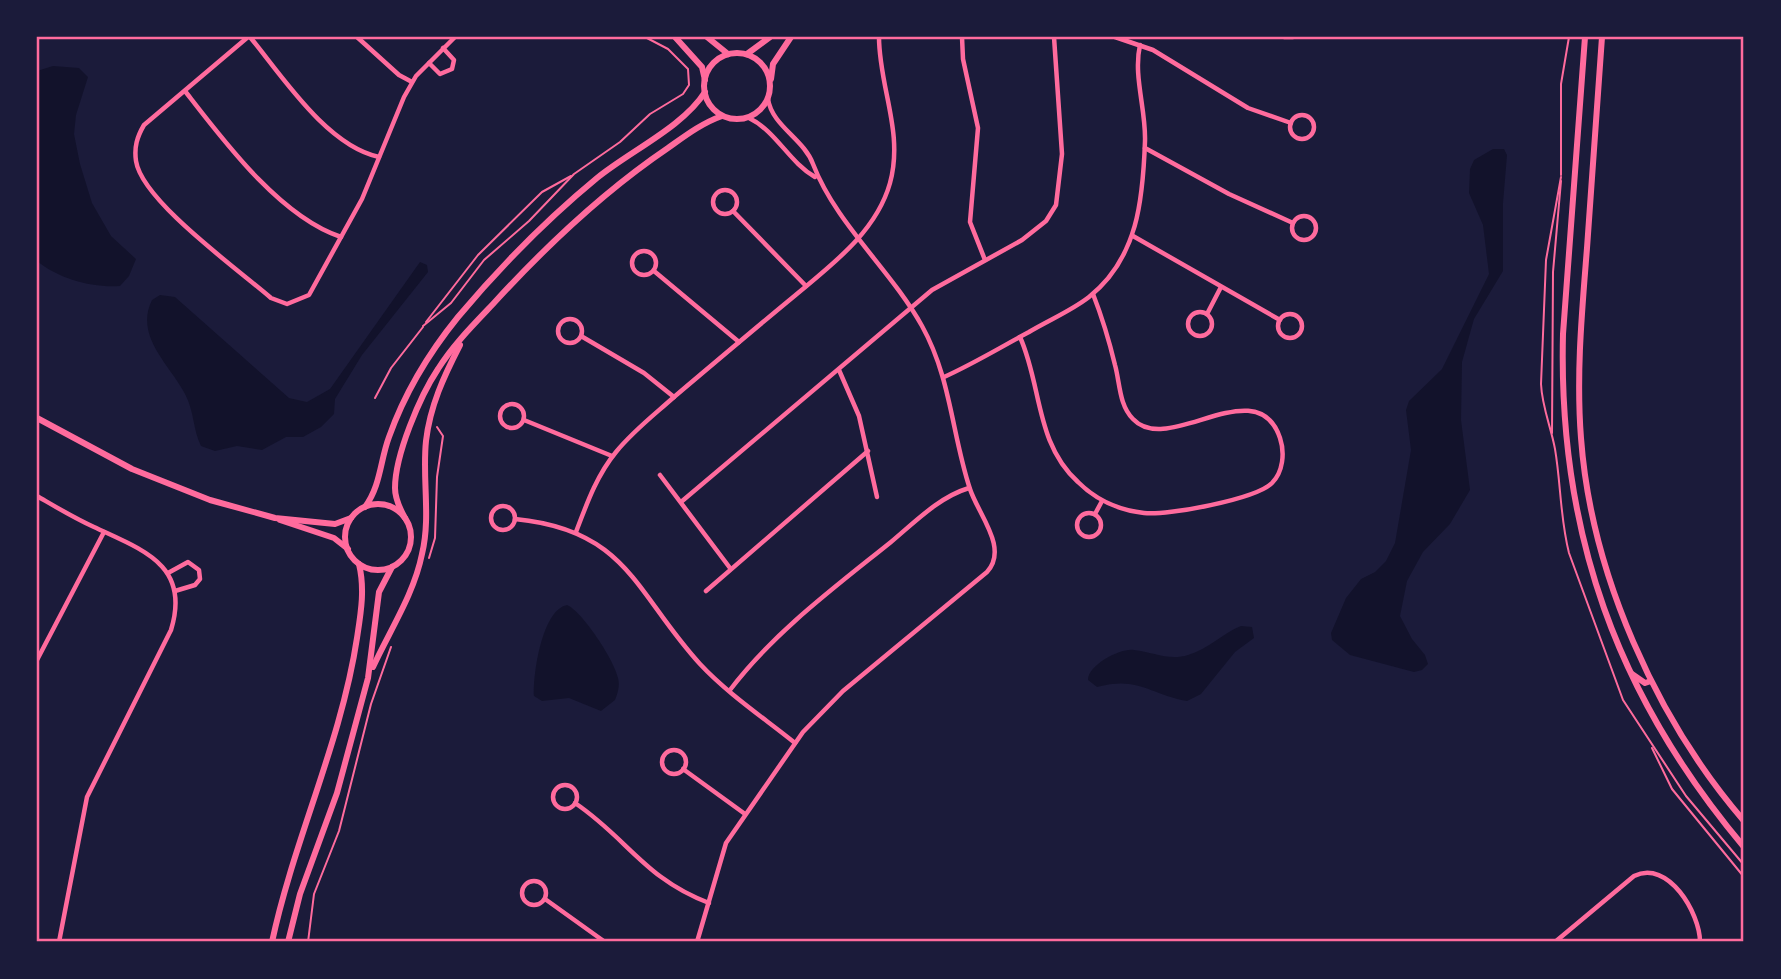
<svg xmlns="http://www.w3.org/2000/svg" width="1781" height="979" font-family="Manrope,sans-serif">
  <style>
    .water { fill: #12122b }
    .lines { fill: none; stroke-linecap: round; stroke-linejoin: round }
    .path { stroke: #ff6b9d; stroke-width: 2 }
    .minor { stroke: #ff6b9d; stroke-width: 4.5 }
    .tertiary { stroke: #ff6b9d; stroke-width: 6 }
    .secondary { stroke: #ff6b9d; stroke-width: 6 }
    .neatline { fill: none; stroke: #ff6b9d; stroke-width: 2.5 }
  </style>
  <rect width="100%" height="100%" fill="#1b1b3a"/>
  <!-- water -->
  <g class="water">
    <path d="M53,66L79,68L88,77L76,115L74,134L80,164L92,203L111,236L136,259L129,276L120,286C92,288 59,279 37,261V71Z"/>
    <path d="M1493,149H1504L1507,155L1503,203V271L1474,319L1462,362L1461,420L1470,490L1450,524L1423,552L1407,581L1400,616L1412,639L1425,655L1428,664L1422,670L1414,672L1350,655L1332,640L1331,633L1346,598L1361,579L1375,572L1386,561L1395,543L1411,450L1406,410L1409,401L1442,369L1489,274L1483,225L1469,193L1470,169L1474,160Z"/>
    <path d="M420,262L427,265L428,272L362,355L335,399L334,414L321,427L303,437H286L262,450L237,446L215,451L201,446C193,430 194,410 185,394C170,365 134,336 152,300L160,295L175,297L289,398L307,402L330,389Z"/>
    <path d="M567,605C582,611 615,661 618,678C620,685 618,693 615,700L601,711L569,698L542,701L534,696C533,674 542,610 567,605Z"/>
    <path d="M1241,626L1252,627L1254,638L1235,652L1201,694L1187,701C1148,694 1139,676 1097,687L1088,680C1088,665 1120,648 1134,650C1153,652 1169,661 1188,655C1207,650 1223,633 1241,626Z"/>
  </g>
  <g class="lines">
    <!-- path -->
    <g class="path">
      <path d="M1561,175V84L1569,37"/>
      <path d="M1561,177L1546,260L1541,384C1542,407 1551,427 1555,449C1561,484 1560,518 1569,553L1623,700L1686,796L1744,865"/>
      <path d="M426,322L478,255L542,192L571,176"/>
      <path d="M423,326L451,303L484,260L529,221L574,174L620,142L650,114L683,94L689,85L688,69L668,49L645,37"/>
      <path d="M375,398L391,368L423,327"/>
      <path d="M1552,433L1553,272L1561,181"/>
      <path d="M429,558L435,538L437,477L443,436L437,427"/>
      <path d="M1652,748L1672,789L1744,877"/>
      <path d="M308,942L314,894L339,831L371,704L391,647"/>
    </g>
    <!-- minor -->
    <g class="minor">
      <path d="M248,37L144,125C137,137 134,147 136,161C142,201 239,270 271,298L287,304L309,295L362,199L404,97L416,76L455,37"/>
      <path d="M250,37C282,76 327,146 379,157"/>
      <path d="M357,37L399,75L412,82"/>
      <path d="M962,37L963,59L978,128L970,222L985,260"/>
      <path d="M1115,37L1153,50L1248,108L1291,123"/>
      <path d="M1284,37H1293"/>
      <path d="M429,63L440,74L452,69L454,60L443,48"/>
      <path d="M185,91C223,140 280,217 341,237"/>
      <circle cx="1302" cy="127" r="12"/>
      <path d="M749,118C776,131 789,162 815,177"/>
      <path d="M1145,148L1229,194L1293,223"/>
      <circle cx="725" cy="202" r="12"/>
      <path d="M733,211L806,286"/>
      <circle cx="1304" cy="228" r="12"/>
      <path d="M1133,236L1280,320"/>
      <circle cx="644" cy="263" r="12"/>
      <path d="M654,271L739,342"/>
      <circle cx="1200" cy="324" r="12"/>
      <path d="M1207,314L1221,287"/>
      <circle cx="1290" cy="326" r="12"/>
      <circle cx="570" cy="331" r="12"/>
      <path d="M581,336L644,373L674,397"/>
      <path d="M1020,337C1042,386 1035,443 1078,482C1096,500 1118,510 1144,513C1167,516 1256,499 1272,483C1283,472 1285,453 1280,438C1257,369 1168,457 1133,419C1119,405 1120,383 1115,365C1109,340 1102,317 1093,294"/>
      <path d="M839,370L859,416L877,497"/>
      <path d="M944,377C973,364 1001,347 1029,332C1049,320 1071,311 1089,297C1138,258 1143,199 1145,141C1146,109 1133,76 1140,45"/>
      <circle cx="512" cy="416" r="12"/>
      <path d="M524,420L612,456"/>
      <path d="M660,475L730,568"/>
      <path d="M37,496C56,507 74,518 94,527C143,550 191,565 171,630L87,797L59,942"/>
      <path d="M681,502L932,290L1022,240L1046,221L1056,205L1062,154L1054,37"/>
      <circle cx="503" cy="518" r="12"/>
      <circle cx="1089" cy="525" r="12"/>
      <path d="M1095,514L1102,501"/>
      <path d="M515,519C628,530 635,593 700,664C728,694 764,718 795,743"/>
      <path d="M576,532C587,503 597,475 616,452C633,431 654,415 674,397C713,364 752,331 792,298C830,266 876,233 890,183C904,132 879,87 879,37"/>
      <path d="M168,573L188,562L199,570L200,579L195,585L175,591"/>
      <path d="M706,591L868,451"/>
      <path d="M37,660L104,532"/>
      <path d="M730,690C773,633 835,587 891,542C915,522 939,497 969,488"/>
      <circle cx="674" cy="762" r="12"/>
      <path d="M683,769L745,814"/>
      <circle cx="565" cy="797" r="12"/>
      <path d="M575,803C627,838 645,879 709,903"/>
      <circle cx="534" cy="893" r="12"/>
      <path d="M545,899L605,942"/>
      <path d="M697,942L726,843L803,732L843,691L987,572C1009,548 978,514 970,489C952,435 951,378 922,326C891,270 836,224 813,164C804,139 772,126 768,99"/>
      <path d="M1555,942L1634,876C1668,859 1700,913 1700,942"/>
    </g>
    <!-- tertiary -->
    <g class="tertiary">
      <path d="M675,37L702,67L705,80"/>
      <path d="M707,37L728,54"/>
      <path d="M37,418L132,469L210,500L275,518L335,524L351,518"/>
      <path d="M280,520L334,538L348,549"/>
    </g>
    <!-- secondary -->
    <g class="secondary">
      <path d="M1585,37L1563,334C1558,532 1617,696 1744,847"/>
      <path d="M1602,37C1597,107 1592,177 1587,248C1582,311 1576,374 1581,438C1591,573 1656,719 1744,821"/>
      <circle cx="737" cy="86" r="33"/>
      <path d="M747,54L770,37"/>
      <path d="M771,79L773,64L791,37"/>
      <circle cx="378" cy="537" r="33"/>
      <path d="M365,507C381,485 380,461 389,437C405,392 428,354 458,317C500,267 546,220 597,178C630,151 683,127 705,92"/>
      <path d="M405,518C400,509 395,499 395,488C395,455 420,396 438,369C453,345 474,324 493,304C546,246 603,192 668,148C685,136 702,123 722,116"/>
      <path d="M373,667C390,630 414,594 422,554C431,517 422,478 426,441C430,406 444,376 460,345"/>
      <path d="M1632,674L1645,683L1651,681"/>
      <path d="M272,942C294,839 341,743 357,638C361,612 365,589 359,564"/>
      <path d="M288,942L300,894L337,793L368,678L379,592L392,567"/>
    </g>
  </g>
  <!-- border -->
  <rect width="1781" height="979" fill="none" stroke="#1b1b3a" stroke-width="77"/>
  <rect x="38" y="38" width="1704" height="902" class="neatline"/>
</svg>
